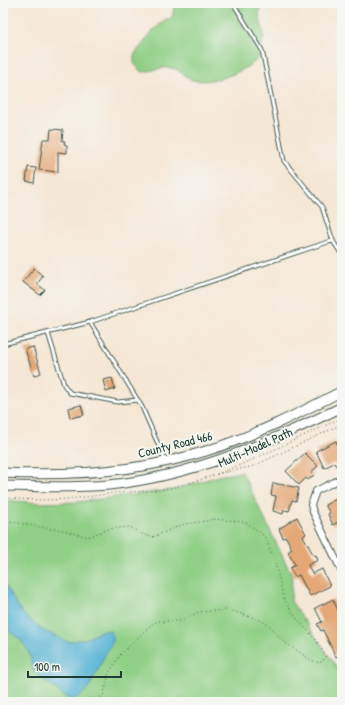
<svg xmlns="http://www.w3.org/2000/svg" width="345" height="705" font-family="'Patrick Hand',sans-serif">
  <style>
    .green { fill: #90cf86; stroke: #58865d }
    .water { fill: #56b3d4; stroke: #3a7884 }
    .building { fill: #e4a774 }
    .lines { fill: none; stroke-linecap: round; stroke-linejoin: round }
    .lane-casing { stroke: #3f564c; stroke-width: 5 }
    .street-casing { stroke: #3f564c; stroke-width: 8 }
    .secondary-casing { stroke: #3f564c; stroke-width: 11 }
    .path { stroke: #3f564c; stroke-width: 1; stroke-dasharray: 1 3; stroke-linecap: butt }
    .lane { stroke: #fff; stroke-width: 3 }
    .street { stroke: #fff; stroke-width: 6 }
    .secondary { stroke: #fff; stroke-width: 9 }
    .labels { text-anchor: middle; stroke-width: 4; stroke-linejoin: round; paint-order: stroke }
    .street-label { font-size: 13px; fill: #1f3d34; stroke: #f6f6f2 }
  </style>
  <rect width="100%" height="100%" fill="#f6f6f2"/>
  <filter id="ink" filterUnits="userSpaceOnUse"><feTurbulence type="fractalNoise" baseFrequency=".025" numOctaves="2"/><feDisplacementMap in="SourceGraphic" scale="8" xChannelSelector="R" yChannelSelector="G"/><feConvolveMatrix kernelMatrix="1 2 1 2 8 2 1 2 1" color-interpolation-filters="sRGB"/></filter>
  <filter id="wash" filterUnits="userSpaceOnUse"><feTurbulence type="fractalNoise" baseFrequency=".012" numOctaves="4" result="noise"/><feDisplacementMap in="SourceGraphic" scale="16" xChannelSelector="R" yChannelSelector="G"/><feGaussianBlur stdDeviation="0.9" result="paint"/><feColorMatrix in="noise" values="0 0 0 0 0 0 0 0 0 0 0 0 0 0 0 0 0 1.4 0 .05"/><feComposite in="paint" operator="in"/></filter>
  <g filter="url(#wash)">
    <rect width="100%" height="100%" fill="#f5e7d5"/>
    <!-- green -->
    <g class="green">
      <path d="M174,3H261L259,14L264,35L258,59C241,73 215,84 192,80C185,78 180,69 171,68C162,66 151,72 141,72L134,63V55L152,32L166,19H170L173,15Z"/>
      <path d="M242,472L292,576L291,601L342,675V702H3V500L41,503L77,502L177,489L218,476Z"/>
    </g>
    <!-- water -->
    <path class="water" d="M3,582L22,613L42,630L68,642L88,638L103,630L110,631C118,642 108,647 104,657C99,668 84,705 68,699C64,697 60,692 56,689C47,683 37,676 32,666C30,662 31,657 29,654C25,642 14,633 3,629Z"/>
    <g id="blocks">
      <!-- building -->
      <g class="building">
        <path d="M51,129L63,130L62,141H65L64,144L67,145V153L58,152V172L39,170L43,139H50Z"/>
        <path d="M28,167L36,168L34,183L26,181Z"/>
        <path d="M34,268L43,276L37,284L45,290L40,295L23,282Z"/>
        <path d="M33,347L41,373L34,376L25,349Z"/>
        <path d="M112,378L115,389L106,392L103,380Z"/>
        <path d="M81,405L84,415L70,418L68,408Z"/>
        <path d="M336,441L342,455V463L336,466L334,463L324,468L316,451Z"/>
        <path d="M305,453L318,466L311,472L314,475L308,480L306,478L299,485L286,471Z"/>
        <path d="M273,483L299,488L296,501L292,500L289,511L284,510L283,514L273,511L276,496L271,495Z"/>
        <path d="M342,496V514L339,516L341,520L333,525L328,514L330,513L325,505Z"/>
        <path d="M297,517L306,534L303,536L314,556L316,555L318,560L308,565L312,574L322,569L330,586L310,596L299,575L295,577L290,568L295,565L288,552L292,549L286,537L283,538L279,529Z"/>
        <path d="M333,599L339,613L342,612V621L337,624L342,634V654L336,657L323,630L321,631L317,624L322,622L315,608Z"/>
      </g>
    </g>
  </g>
  <g filter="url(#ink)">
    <use href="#blocks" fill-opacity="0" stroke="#3f564c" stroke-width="1"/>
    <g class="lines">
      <!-- lane casing -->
      <g class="lane-casing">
        <g id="lane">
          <path d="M233,3L262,50L284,161L322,207L333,241"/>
          <path d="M90,322L142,407L165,460"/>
          <path d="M48,333L64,385L70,393L118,402L138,400"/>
          <path d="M3,344L90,322L328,242L333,241L342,255"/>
        </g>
      </g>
      <!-- street casing -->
      <g class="street-casing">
        <path id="street" d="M342,478L316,491L311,505L313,512L342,572"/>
      </g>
      <!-- secondary casing -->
      <g class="secondary-casing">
        <g id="secondary">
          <path d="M3,473C71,476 141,472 206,451C254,436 298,414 342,391"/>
          <path d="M3,486C38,487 74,488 109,485C193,476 268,443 342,407"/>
        </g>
      </g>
      <!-- path -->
      <g class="path">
        <path d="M217,474L254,466L342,424"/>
        <path d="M3,497C41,503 76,499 114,493C134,491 155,492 174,487C234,473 287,442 342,418"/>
        <path d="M3,520L51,529H58L88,537L108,529L130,527L144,535L153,537L184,524L206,521L214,519L245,522L261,533L266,539L274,559L284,599L294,615L316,640L326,656L323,661L319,663L311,660L284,642L269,625L260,620L236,612L226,610L199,612L180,621H158L152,624L120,655L109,673L104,694L95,702"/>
      </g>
      <!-- lane -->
      <use href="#lane" class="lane"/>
      <!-- street -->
      <use href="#street" class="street"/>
      <!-- secondary -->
      <use href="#secondary" class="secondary"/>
    </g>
  </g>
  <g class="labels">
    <!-- street labels -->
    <g class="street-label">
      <text transform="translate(175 444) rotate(-14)" y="5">County Road 466</text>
      <text transform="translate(255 447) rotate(-24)" y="5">Multi-Model Path</text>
    </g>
  </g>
  <!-- margin -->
  <rect width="345" height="705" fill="none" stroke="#f6f6f2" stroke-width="16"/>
  <!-- scale -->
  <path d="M28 671v6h93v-6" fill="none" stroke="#1f3d34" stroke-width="2"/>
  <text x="34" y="671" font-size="12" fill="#1f3d34" stroke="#f6f6f2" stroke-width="3" paint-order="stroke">100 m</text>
</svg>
